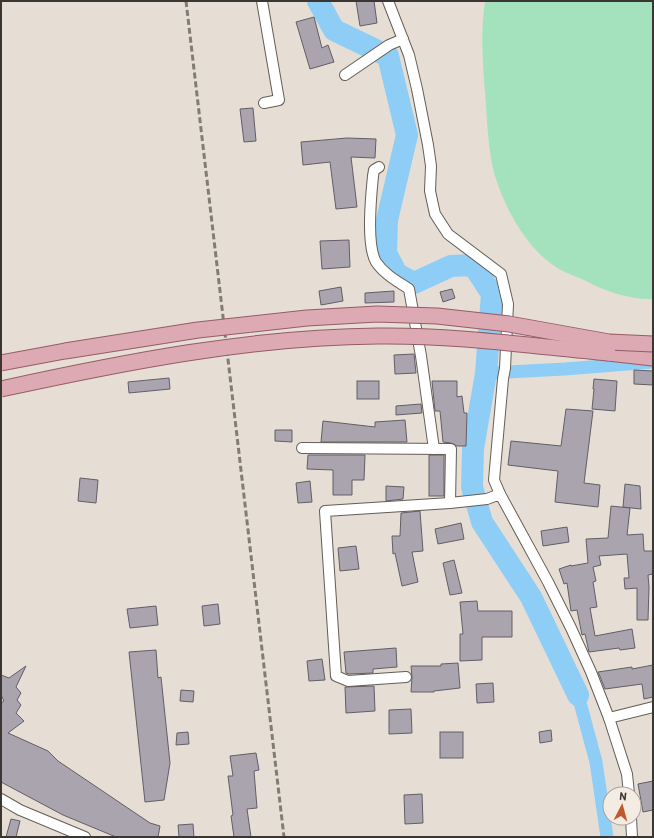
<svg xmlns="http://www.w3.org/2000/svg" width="654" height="838" font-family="Barlow,sans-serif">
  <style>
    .green { fill: #a3e2bc }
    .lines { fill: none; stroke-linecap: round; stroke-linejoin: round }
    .canal { stroke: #8ecef6; stroke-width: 13 }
    .river { stroke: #8ecef6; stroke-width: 22 }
    .building { fill: #a9a4ae; stroke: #625e67 }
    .street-casing { stroke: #635d55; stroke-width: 12 }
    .primary-casing { stroke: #955c66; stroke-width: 17 }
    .street { stroke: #fff; stroke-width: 10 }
    .primary { stroke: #dda9b3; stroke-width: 15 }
    .rail { stroke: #817c76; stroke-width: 3; stroke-dasharray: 6 3; stroke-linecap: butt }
    .primary-bridge-casing { stroke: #955c66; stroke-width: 17; stroke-linecap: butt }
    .primary-bridge { stroke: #dda9b3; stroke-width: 15 }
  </style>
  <rect width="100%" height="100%" fill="#e6ded5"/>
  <!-- green -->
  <path class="green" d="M485,1H653V299C630,300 604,291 584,280C572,275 558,270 549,262C521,241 496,192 491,158C488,140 487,122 486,104C483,68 480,37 485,1Z"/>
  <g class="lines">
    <!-- canal -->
    <g class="canal">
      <path d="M486,373L565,369L652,362"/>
      <path d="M578,695L596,762L607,837"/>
    </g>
    <!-- river -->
    <path class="river" d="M318,1L334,30L388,56L407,135L387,220L386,253L397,274L414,283L451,266L473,265L492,294L486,373L473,449L472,487L482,522L531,597L578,695"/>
  </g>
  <!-- building -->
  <g class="building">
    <path d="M356,1H374L377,23L360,26Z"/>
    <path d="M314,17L322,48L328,45L334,62L310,69L296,22Z"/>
    <path d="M253,108L256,141L244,142L240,109Z"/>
    <path d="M347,138L376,139L375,158L351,157L357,207L336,209L330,162L303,165L301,142Z"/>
    <path d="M349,240L350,267L322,269L320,241Z"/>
    <path d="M341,287L343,301L321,305L319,291Z"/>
    <path d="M452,289L455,298L443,302L440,292Z"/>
    <path d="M394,291V302L365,303V293Z"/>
    <path d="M414,354L416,373L395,374L394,355Z"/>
    <path d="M634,370L653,371V385L634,384Z"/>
    <path d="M169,378L170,389L129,393L128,382Z"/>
    <path d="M594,379L617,381L615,411L592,409L594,389H593Z"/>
    <rect x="357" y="381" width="22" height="18"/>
    <path d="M432,381H457V397L462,396L464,413H467L466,446H457L451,443L443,442L440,411H435Z"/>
    <path d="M421,404L422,413L396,415V406Z"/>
    <path d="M566,409L593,411L584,483L600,485L598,507L555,502L558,471L508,465L511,441L561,446Z"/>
    <path d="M405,420L407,442H321L323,421L375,427V422Z"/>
    <path d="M275,430H292V442L275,441Z"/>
    <path d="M308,455H365L364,480H352V495H333V470L307,469Z"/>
    <rect x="429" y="455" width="15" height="41"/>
    <path d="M80,478L98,480L96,503L78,501Z"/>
    <path d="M310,481L312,502L298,503L296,483Z"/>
    <path d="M625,484L640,486L641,509L623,507Z"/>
    <path d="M386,486L404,487L403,499L386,501Z"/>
    <path d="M611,506L630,508L627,535L643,534L644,551H653V574L648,575L649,587L648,620H637V588L625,589L624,578H629L627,554L599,556L601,565L593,567L596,581L593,582L597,607L590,608L595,636L632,629L635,648L620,650L619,648L589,652L585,634L582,635L577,610L571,611L567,583L564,584L559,569L571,565V566L588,563L586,539L608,538Z"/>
    <path d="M420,511L423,551L412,552L418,582L402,586L395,553L393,554L392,536H400L401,513Z"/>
    <path d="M461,523L464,539L438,544L435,529Z"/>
    <path d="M567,527L569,542L543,546L541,531Z"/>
    <path d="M356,546L359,569L340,571L338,548Z"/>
    <path d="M454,560L462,593L450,595L443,563Z"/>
    <path d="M477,601L478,611H512V637H482V660L460,661V634H463L460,602Z"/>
    <path d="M218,604L220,624L204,626L202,606Z"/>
    <path d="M156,606L158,625L130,628L127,609Z"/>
    <path d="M396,648L397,667L373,669V673L349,674L346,673L344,652Z"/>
    <path d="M156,650L158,678L161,677L170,763L164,800L145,802L129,652Z"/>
    <path d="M322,659L325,680L309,681L307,661Z"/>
    <path d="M458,663L460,688L434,691V692H411L412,677L411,666H441V664Z"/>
    <path d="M653,665V697L644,699L642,684L605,689L599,674L598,672L632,667V669Z"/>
    <path d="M26,666L16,687L21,693L17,700L21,705L16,713L24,721L8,733L48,751L58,761L150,823L160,826L158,837H116L63,815L1,782V703L4,701L1,695V675L9,678Z"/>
    <path d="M493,683L494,702L477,703L476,684Z"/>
    <path d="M374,686L375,711L346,713L345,687Z"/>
    <path d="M181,690L194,691L193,702L180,701Z"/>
    <path d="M411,709L412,733L389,734V710Z"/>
    <path d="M551,730L552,741L540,743L539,732Z"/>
    <path d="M188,732L189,744L176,745L177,733Z"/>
    <rect x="440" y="732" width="23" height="26"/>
    <path d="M256,753L259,770L254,771L257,808L247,809L251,837H234L231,816L233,815L228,776H233L230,756Z"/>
    <path d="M653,781V810L643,812L638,784Z"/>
    <path d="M422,794L423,823L405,824L404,795Z"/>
    <path d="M11,819L20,821L16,837H6Z"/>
    <path d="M193,824L194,837H179L178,825Z"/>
  </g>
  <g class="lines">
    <!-- street casing -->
    <g class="street-casing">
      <g id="street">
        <path d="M262,1L279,100L264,103"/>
        <path d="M388,1L409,55L417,89L428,145L431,166L430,191L435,214L448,234L501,274L508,304L505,368L503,379L494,480L500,494"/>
        <path d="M345,75L389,45L403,39"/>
        <path d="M379,167L374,170L373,176C371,196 366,245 376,262C384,274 397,281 409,289L421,356L434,449"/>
        <path d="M302,448L451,449L450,503"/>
        <path d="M406,677L348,681L336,676L325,511L450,503L487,499L500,494L548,582L571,628L591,672L609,718L627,774L629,794"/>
        <path d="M609,718L653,707"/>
        <path d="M1,799L20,810L85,837"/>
        <path d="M631,818L632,837"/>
      </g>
    </g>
    <!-- primary casing -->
    <g class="primary-casing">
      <path id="primary" d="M608,353L653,358"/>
    </g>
    <!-- street -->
    <use href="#street" class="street"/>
    <!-- primary -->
    <use href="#primary" class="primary"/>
    <!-- rail -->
    <path class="rail" d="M186,1L284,837"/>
    <!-- primary-bridge casing -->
    <g class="primary-bridge-casing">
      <g id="primary-bridge">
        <path d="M1,363L65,351L198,330L307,318L377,314L437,316L509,324L609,342L653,344"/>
        <path d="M1,389C125,362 251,337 378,336C455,335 532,346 608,353"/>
      </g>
    </g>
    <!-- primary-bridge -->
    <use href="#primary-bridge" class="primary-bridge"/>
  </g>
  <!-- border -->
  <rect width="654" height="838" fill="none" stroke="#3a3733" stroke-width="4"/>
  <!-- north arrow -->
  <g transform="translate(622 806) rotate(6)"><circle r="19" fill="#f4ebe2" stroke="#aaa39c"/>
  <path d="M0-3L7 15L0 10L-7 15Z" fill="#c0592e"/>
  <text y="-6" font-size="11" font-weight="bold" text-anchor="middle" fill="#3a3733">N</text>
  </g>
</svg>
